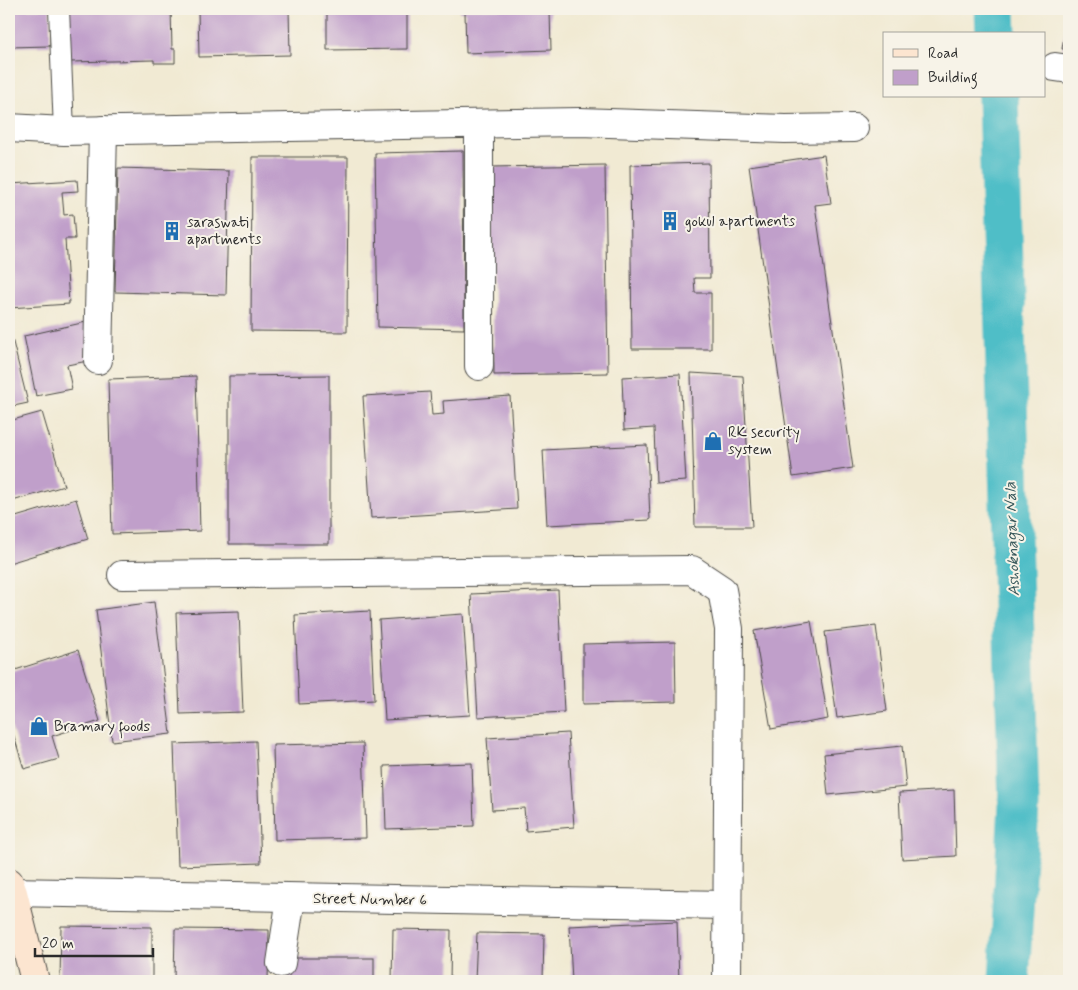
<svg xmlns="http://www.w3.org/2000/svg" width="1078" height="990" font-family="Mynerve,sans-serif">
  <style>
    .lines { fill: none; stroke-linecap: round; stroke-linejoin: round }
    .canal { stroke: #50bec7; stroke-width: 41 }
    .building { fill: #c09fca }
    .lane-casing { stroke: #494844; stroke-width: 22 }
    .street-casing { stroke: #494844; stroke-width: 30 }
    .secondary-casing { stroke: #494844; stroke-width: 30 }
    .lane { stroke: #fff; stroke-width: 20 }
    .street { stroke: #fff; stroke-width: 28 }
    .secondary { stroke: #fce5d0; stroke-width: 28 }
    .labels { text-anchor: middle; stroke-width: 4; stroke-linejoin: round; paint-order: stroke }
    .poi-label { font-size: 15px; fill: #2b2b2b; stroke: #f7f3e8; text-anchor: start }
    .street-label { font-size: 15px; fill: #2b2b2b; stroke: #f7f3e8 }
    .water-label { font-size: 16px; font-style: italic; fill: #36575a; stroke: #f7f3e8 }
  </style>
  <rect width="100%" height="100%" fill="#f7f3e8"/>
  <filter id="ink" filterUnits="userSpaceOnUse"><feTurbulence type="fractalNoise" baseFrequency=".02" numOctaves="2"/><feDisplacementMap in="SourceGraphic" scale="10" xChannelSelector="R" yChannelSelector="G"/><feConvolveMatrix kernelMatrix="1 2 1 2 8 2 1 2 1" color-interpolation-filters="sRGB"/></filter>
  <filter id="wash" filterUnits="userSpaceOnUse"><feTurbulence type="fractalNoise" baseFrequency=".0096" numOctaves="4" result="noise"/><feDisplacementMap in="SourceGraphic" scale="20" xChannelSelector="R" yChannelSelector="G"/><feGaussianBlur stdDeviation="1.12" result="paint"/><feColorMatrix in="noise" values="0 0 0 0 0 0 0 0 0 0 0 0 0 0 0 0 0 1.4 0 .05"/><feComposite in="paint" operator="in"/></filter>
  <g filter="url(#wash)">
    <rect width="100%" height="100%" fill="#f1ead3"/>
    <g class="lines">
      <!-- canal -->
      <g class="canal">
        <path d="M995,9L996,34"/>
        <path d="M998,96L1019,805L1009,981"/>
      </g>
    </g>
    <g id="blocks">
      <!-- building -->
      <g class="building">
        <path d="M9,9H50V46L9,47Z"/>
        <path d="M68,9H171L172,49H175V63H154V60L70,62Z"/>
        <path d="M198,9H289L290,55L199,57Z"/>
        <path d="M327,9H407V49L327,50Z"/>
        <path d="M459,9H559V11H550L551,50L466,53L465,12H459Z"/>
        <path d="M1068,9H1069V49H1062Z"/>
        <path d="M463,151L464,329L378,327L375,153Z"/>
        <path d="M824,155L831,203L815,205L853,468L793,477L749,166Z"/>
        <path d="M252,157H348L347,332L251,331Z"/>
        <path d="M709,163L710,278H694L695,293H711V349H632L630,165Z"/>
        <path d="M605,165L608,373L494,375L491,167Z"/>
        <path d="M118,168L229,171L226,295L115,292Z"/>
        <path d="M77,180L78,191L62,192L64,215L73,214L75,239H65L69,304L9,308V184Z"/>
        <path d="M86,322L93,360L67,365L72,389L36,396L24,336Z"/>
        <path d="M9,326L28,403L9,407Z"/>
        <path d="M691,373L743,376L752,527H695Z"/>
        <path d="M680,374L686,481L656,483L654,428L624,430L622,377Z"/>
        <path d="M329,375V544H229V376Z"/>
        <path d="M196,376L200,531L112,534L108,379Z"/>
        <path d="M430,392L432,415L444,414L443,401L510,396L517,509L371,518L363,396Z"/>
        <path d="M42,412L64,486L9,502V421Z"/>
        <path d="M647,445L650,520L547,525L543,450Z"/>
        <path d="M76,499L88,539L9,563V519Z"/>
        <path d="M558,590L564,712L478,717L471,594Z"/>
        <path d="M154,602L171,734L112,741L96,610Z"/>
        <path d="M239,611L243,712L180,714L176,613Z"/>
        <path d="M370,611L374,700L299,704L295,615Z"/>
        <path d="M463,614L470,715L385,720L379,620Z"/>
        <path d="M811,621L828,719L771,729L754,631Z"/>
        <path d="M876,626L887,711L837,718L825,632Z"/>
        <path d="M675,642L676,702L583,704V644Z"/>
        <path d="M78,650L100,721L52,736L59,759L24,769L9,720V672Z"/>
        <path d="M568,733L574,827L526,831L524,808L492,810L487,738Z"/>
        <path d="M256,741L261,863L178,866L174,744Z"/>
        <path d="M363,743L366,838L275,840L273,745Z"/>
        <path d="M902,746L906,787L828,795L824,754Z"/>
        <path d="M472,763L474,826L386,829L384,766Z"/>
        <path d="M954,790L956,856L902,859L899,793Z"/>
        <path d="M677,921L679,981H572L569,926Z"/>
        <path d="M61,926L152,927V981H60Z"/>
        <path d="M175,929L269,930L268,981H174Z"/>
        <path d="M393,929L451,930L450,981H392Z"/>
        <path d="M477,933L544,934L543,981H475Z"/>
        <rect x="289" y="958" width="85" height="23"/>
      </g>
    </g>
  </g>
  <g filter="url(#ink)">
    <use href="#blocks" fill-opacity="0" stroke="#494844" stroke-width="1"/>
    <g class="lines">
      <!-- lane casing -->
      <g class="lane-casing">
        <path id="lane" d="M59,9L64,131"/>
      </g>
      <!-- street casing -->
      <g class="street-casing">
        <g id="street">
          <path d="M1055,67L1069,69"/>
          <path d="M479,124V366"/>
          <path d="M9,128L64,131L580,122L785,129L854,128"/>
          <path d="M98,360L103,130"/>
          <path d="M122,575L692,570L722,590L729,629L727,981"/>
          <path d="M9,892L727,905"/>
          <path d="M281,963L291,898"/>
        </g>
      </g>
      <!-- secondary casing -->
      <g class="secondary-casing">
        <path id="secondary" d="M9,882L13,893L35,981"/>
      </g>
      <!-- lane -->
      <use href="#lane" class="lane"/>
      <!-- street -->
      <use href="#street" class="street"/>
      <!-- secondary -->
      <use href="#secondary" class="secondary"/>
    </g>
  </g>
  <!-- icons -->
  <defs>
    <g id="building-bare" transform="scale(1.5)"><path d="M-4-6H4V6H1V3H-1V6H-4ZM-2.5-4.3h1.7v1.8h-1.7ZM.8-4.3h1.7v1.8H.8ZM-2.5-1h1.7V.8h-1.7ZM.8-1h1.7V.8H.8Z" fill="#1f6fb2" stroke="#f7f3e8" stroke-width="2.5" paint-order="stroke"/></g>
    <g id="shop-bare" transform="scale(1.5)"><path d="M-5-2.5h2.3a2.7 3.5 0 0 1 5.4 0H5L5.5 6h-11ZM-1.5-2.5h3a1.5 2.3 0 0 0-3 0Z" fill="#1f6fb2" stroke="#f7f3e8" stroke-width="2.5" paint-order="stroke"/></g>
  </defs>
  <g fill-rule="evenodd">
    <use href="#building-bare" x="670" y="221"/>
    <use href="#building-bare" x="172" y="231"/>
    <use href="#shop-bare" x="713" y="441"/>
    <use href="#shop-bare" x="39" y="726"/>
  </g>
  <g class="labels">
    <!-- poi labels -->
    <g class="poi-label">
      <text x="685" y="226">gokul apartments</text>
      <text x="187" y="227">saraswati<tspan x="187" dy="17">apartments</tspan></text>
      <text x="728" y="437">RK security<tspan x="728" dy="17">system</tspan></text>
      <text x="54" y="731">Bramary foods</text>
    </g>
    <!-- street labels -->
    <g class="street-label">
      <text transform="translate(370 899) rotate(1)" y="5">Street Number 6</text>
    </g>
    <!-- water labels -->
    <g class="water-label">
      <text transform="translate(1011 539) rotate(-92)" y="6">Ashoknagar Nala</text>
    </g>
  </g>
  <!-- margin -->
  <rect width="1078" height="990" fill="none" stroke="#f7f3e8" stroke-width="30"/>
  <!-- legend -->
  <rect x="883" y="32" width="162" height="65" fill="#f7f3e8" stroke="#a5a39c"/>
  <rect x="893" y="49" width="25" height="8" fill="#fce5d0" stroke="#a5a39c"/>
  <text x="928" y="58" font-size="15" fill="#2b2b2b">Road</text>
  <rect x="893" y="70" width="25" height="15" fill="#c09fca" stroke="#a5a39c"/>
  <text x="928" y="82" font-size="15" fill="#2b2b2b">Building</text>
  <!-- scale -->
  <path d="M35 948v8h118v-8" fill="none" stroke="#2b2b2b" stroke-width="2.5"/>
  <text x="42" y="948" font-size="15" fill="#2b2b2b" stroke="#f7f3e8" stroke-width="4" paint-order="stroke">20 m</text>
</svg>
